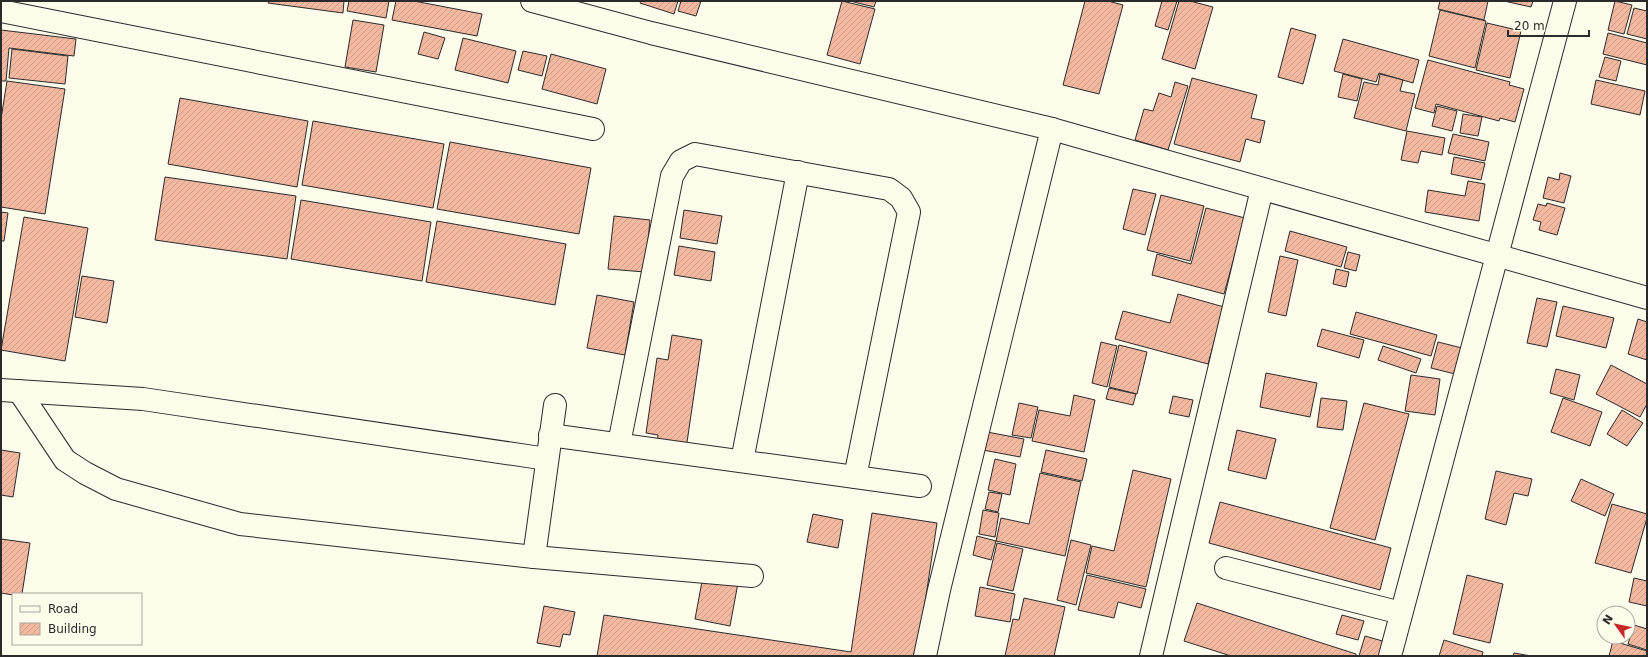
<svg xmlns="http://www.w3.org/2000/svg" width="1648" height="657" font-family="'DejaVu Sans',sans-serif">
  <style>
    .building { fill: url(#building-hatch); stroke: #2b2b2b }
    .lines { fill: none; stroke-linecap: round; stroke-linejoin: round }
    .minor-casing { stroke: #2b2b2b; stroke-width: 24 }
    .minor { stroke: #fdfbea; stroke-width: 22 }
  </style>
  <defs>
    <pattern id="building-hatch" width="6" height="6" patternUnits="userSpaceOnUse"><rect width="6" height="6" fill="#f2b8a0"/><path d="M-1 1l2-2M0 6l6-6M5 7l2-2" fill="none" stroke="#d09e8a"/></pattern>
  </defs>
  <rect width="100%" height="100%" fill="#fdfbea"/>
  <!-- building -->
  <g class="building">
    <path d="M269,1H344L343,13L268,3Z"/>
    <path d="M349,1H389L386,18L347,11Z"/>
    <path d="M396,1H414L482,14L477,36L392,20Z"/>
    <path d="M641,1H678L674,14L640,3Z"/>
    <path d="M681,1H701L696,16L678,11Z"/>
    <path d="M842,1L875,9L860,64L827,55Z"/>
    <path d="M850,1H876L874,7Z"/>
    <path d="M1085,1H1108L1123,5L1099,94L1063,85Z"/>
    <path d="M1162,1H1177L1168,30L1155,26Z"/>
    <path d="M1179,1H1190L1213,7L1195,69L1162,59Z"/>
    <path d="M1440,1H1488L1484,20L1438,9Z"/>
    <path d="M1504,1H1533L1531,7Z"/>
    <path d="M1615,1L1632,5L1624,34L1608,30Z"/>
    <path d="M1634,8L1647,11V39L1627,34Z"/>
    <path d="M1440,10L1486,21L1475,68L1429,56Z"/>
    <path d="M353,20L384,25L376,72L345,67Z"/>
    <path d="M1487,23L1521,31L1510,78L1476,70Z"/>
    <path d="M1291,28L1316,35L1303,84L1278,77Z"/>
    <path d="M1,30L76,39L74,56L9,48L6,81H1Z"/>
    <path d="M424,32L445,38L438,59L418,54Z"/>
    <path d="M1608,33L1647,43V65L1603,54Z"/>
    <path d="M463,38L516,51L508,83L455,70Z"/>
    <path d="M1343,39L1419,60L1413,83L1379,73L1376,82L1334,71Z"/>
    <path d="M12,49L68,56L65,84L9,78Z"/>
    <path d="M523,51L547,56L542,76L518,70Z"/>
    <path d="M551,54L606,69L597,104L542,89Z"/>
    <path d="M1605,57L1621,61L1616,81L1599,77Z"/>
    <path d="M1428,60L1510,82L1509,85L1524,89L1515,122L1500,118L1499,121L1436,104L1434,113L1415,108Z"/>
    <path d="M1343,74L1362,79L1357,101L1338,97Z"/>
    <path d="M1380,74L1403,80L1400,91L1415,94L1406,131L1354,118L1364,82L1378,85Z"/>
    <path d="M1192,78L1257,95L1251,118L1265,121L1260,143L1246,139L1240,162L1174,144Z"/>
    <path d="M1596,80L1645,91L1640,115L1591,104Z"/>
    <path d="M7,81L65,89L45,214L1,207V119Z"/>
    <path d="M1175,82L1188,86L1168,150L1135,140L1144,109L1153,111L1159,93L1171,97Z"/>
    <path d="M180,98L308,121L297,187L168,164Z"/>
    <path d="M1437,106L1457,111L1452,131L1432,126Z"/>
    <path d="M1463,114L1482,117L1478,136L1460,133Z"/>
    <path d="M313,121L444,144L433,208L302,185Z"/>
    <path d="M1407,131L1445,138L1442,155L1421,151L1418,163L1401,160Z"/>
    <path d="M1453,134L1489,142L1485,161L1448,153Z"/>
    <path d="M450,142L591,168L579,234L437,209Z"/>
    <path d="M1454,157L1485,163L1481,180L1451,174Z"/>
    <path d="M1560,173L1571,176L1564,203L1543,198L1548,177L1559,180Z"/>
    <path d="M165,177L296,196L287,259L155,240Z"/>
    <path d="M1468,181L1485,184L1479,221L1425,212L1428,190L1465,196Z"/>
    <path d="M1133,189L1156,194L1145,235L1123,229Z"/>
    <path d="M1161,195L1204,206L1190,261L1147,250Z"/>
    <path d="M301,200L431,222L422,281L291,259Z"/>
    <path d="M1547,203L1565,208L1557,235L1539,230L1541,222L1533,220L1538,204L1546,206Z"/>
    <path d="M1206,208L1245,218L1224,294L1152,275L1157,254L1191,264Z"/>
    <path d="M684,210L722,216L717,244L680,238Z"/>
    <path d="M1,212L8,213L4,241H1Z"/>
    <path d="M614,216L650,220L645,272L608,269Z"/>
    <path d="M24,217L88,228L65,361L1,350Z"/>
    <path d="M437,221L566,244L555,305L426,282Z"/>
    <path d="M1290,231L1347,247L1341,267L1285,251Z"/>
    <path d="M679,246L715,252L711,281L674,275Z"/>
    <path d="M1348,252L1360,255L1356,271L1344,268Z"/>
    <path d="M1280,256L1298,260L1286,316L1268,312Z"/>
    <path d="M1336,269L1349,272L1346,287L1333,284Z"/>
    <path d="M82,276L114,281L107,323L75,317Z"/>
    <path d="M1178,294L1224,307L1208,364L1115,339L1123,311L1170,323Z"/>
    <path d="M597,295L634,302L625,355L587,348Z"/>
    <path d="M1537,298L1557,302L1547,347L1527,343Z"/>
    <path d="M1563,306L1614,318L1606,348L1556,336Z"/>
    <path d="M1356,312L1437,335L1431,356L1350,334Z"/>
    <path d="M1638,319L1647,322V360L1628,354Z"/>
    <path d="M1322,329L1364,340L1359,358L1317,346Z"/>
    <path d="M672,335L702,340L686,449L657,444L658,435L646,433L657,358L668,360Z"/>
    <path d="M1101,342L1117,346L1107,387L1092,383Z"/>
    <path d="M1438,342L1462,348L1455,374L1431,368Z"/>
    <path d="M1119,345L1147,352L1137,394L1109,387Z"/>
    <path d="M1383,346L1421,359L1416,373L1378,360Z"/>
    <path d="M1611,365L1647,384V404L1640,417L1596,394Z"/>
    <path d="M1556,369L1580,375L1574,400L1550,393Z"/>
    <path d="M1266,373L1317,383L1310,417L1260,407Z"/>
    <path d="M1411,375L1440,379L1435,415L1405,411Z"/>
    <path d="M1109,388L1136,394L1133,405L1106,399Z"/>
    <path d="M1074,395L1095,400L1084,452L1032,441L1039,410L1070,416Z"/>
    <path d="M1173,396L1193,400L1189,417L1169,413Z"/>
    <path d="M1321,398L1347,401L1343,430L1317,427Z"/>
    <path d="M1563,398L1602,412L1590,446L1551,432Z"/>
    <path d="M1019,403L1038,407L1031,438L1012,435Z"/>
    <path d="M1364,403L1409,414L1375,540L1330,528Z"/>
    <path d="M1622,410L1643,423L1627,446L1607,434Z"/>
    <path d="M1237,430L1276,439L1266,479L1228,470Z"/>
    <path d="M987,432L1024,439L1020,457L983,450Z"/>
    <path d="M1,450L20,453L13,497L1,495Z"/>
    <path d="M1046,450L1087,459L1082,481L1041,472Z"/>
    <path d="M995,459L1016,464L1010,495L988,490Z"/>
    <path d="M1133,470L1171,479L1146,587L1086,573L1092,546L1114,551Z"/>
    <path d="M1496,471L1532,479L1528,496L1514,493L1506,525L1485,519Z"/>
    <path d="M1040,473L1081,482L1065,556L996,541L1001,518L1029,524Z"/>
    <path d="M1581,479L1614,494L1605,516L1571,501Z"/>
    <path d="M989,492L1002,494L998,512L985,509Z"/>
    <path d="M1220,502L1391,548L1380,590L1209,543Z"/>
    <path d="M1612,504L1647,514V518L1631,573L1595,563Z"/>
    <path d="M983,510L999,513L995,537L979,534Z"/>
    <path d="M872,513L937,523L917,656H597L604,615L851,652Z"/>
    <path d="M813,514L843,520L838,548L807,542Z"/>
    <path d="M977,536L996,541L991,560L973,555Z"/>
    <path d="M1,539L30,543L22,594L13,595L1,593Z"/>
    <path d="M1071,540L1091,545L1076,605L1057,600Z"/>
    <path d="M997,543L1023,549L1013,591L987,585Z"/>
    <path d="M1087,575L1146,589L1141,608L1118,602L1114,618L1078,610Z"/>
    <path d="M1467,575L1503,584L1490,643L1453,634Z"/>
    <path d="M703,576L738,583L730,626L695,619Z"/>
    <path d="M1634,578L1647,581V606L1629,602Z"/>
    <path d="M980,587L1015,594L1010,622L975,616Z"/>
    <path d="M1024,598L1065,607L1054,656H1005L1013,619L1019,620Z"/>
    <path d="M1197,603L1356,654V656H1231L1184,641Z"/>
    <path d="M544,606L575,612L570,635L563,634L560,647L537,643Z"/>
    <path d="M1342,615L1364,621L1358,640L1336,634Z"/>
    <path d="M1634,625L1647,629V650L1628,644Z"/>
    <path d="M1365,636L1386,642L1382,656H1359Z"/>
    <path d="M1444,640L1483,652L1482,656H1439Z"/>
    <path d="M1613,641L1647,651V656H1609Z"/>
    <path d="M1514,653L1531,656H1513Z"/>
  </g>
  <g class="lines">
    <!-- minor casing -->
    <g class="minor-casing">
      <g id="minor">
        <path d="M532,1L651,33L1052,129L1647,298"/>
        <path d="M1,11L593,129"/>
        <path d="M1,390L143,399L547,459"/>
        <path d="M19,391L65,460L85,473L116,489L240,524L534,557L752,576"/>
        <path d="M550,435L920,486"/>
        <path d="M619,444L672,176L681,161L695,154L889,189L901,198L909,212L855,477"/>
        <path d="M742,461L798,172"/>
        <path d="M534,557L555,405"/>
        <path d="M1226,568L1401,613"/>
        <path d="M925,656L939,590L1052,129"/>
        <path d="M1151,656L1262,189"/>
        <path d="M1390,656L1565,1"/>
      </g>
    </g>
    <!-- minor -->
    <use href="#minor" class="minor"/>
  </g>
  <!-- border -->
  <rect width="1648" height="657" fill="none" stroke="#2b2b2b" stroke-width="4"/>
  <!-- legend -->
  <rect x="12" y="593" width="130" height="52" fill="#fdfbea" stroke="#a9a89e"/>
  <rect x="20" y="606" width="20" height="6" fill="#fdfbea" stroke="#a9a89e"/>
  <text x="48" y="613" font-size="12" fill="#2b2b2b">Road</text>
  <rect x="20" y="623" width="20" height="12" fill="url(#building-hatch)" stroke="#a9a89e"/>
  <text x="48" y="633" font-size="12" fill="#2b2b2b">Building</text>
  <!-- north arrow -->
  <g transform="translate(1616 625) rotate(303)"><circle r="19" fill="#fdfbea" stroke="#a9a89e"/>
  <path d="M0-3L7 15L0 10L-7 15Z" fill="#c62828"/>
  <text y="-6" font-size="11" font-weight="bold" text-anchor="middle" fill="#2b2b2b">N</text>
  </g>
  <!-- scale -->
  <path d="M1508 30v6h81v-6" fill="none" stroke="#2b2b2b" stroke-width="2"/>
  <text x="1514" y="30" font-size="12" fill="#2b2b2b" stroke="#fdfbea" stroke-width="3" paint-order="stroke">20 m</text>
</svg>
